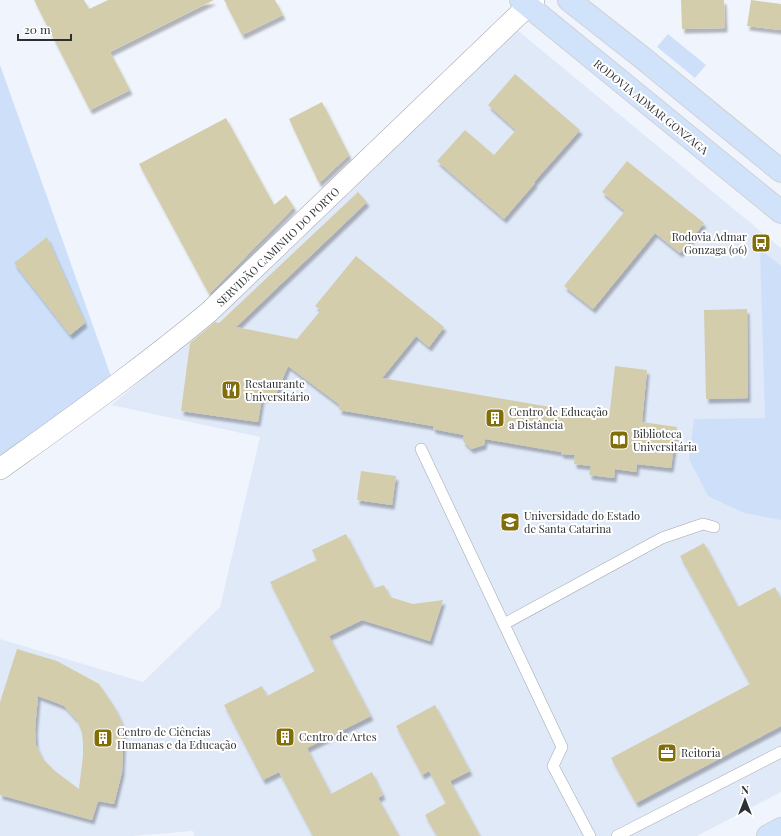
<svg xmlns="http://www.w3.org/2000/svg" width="781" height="836" font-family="'Playfair Display',serif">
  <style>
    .built { fill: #e0e9f8 }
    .green { fill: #cee0f9 }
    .building { fill: #d4cdac; fill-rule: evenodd; filter: url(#shadow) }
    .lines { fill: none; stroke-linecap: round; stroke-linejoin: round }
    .lane-casing { stroke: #a2a7af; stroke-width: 12 }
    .street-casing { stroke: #a2a7af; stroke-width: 22 }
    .primary-casing { stroke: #d1d1d2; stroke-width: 24 }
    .lane { stroke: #fff; stroke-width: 11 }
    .street { stroke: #fff; stroke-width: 21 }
    .primary { stroke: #d1e2fb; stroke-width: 22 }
    .labels { text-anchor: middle; stroke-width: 4; stroke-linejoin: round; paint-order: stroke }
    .street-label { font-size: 11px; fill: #2d2f32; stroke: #fff }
    .poi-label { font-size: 11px; fill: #2d2f32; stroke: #fff; text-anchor: start }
  </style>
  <defs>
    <filter id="shadow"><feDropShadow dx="2.5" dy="4.5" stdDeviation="1" flood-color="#0004"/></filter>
  </defs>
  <rect width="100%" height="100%" fill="#f0f5fd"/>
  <!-- built -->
  <path class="built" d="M516,29L781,248V792L697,836H194L193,831L132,836H0V639L143,682L220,607L260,437L111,405L185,345Z"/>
  <!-- green -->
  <g class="green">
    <path d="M668,34L706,65L695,78L657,47Z"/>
    <path d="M0,65L112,379L0,462Z"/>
    <path d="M760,249L781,266V520L744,513L708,496L689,459L694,419L765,418Z"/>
  </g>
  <!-- building -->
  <g class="building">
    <path d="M34,0H84L89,9L108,0H214L110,52L130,90L90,110Z"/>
    <path d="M224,0H275L283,15L242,35Z"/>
    <path d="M681,0H724L725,28L682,29Z"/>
    <path d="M751,0L781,4V30L747,26Z"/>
    <path d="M515,74L580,130L534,182L535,183L504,219L437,161L465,130L494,155L516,130L488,105Z"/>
    <path d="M322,102L349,155L319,183L289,119Z"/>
    <path d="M226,118L274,205L286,195L294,207L209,294L139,164Z"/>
    <path d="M627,161L704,223L680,253L655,233L593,309L564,286L625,211L602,192Z"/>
    <path d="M358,192L367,202L236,327L297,339L321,310L315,306L356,256L444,327L429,347L416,336L382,378L556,408V411L609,418L615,366L647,370L642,422L677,427L671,468L637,464L636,472L615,469L614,478L589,475L591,466L574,464L575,455L561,454V452L485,439L484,445L471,449L463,441L464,435L433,429V426L339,410L340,405L288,366L277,392L270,396L262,398L258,422L181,411L190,343L215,322L219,323Z"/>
    <path d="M47,237L85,323L70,335L14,263Z"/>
    <path d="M747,309L748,398L706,399L704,310Z"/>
    <path d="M361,471L396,476L392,505L357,500Z"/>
    <path d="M346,534L374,588L384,585L390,597L413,604L443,600L430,641L362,620L329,636L371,716L307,748L331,794L372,772L383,795L378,798L399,836H313L279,772L263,780L224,705L262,686L267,696L315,671L270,582L317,560L312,550Z"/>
    <path d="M704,543L738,607L775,587L781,600V726L636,803L611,758L750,684L680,556Z"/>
    <path d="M17,649L57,661L99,684L115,708L124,728L122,772L114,804L98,801L92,820L0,795V702ZM38,696L57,703L64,706L77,720L82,732L83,744V756L79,789L55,771L42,758L36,745L35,730Z"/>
    <path d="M435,705L470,771L450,781L480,836H437L425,815L446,803L429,771L422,775L396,726Z"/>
  </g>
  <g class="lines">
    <!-- lane casing -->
    <g class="lane-casing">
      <g id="lane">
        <path d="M421,449L562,747L553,766L590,836"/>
        <path d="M504,624L662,538L703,524L714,527"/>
        <path d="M617,836L781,752"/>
      </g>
    </g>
    <!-- street casing -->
    <g class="street-casing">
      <path id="street" d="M0,469C71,418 142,368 209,312L534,0"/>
    </g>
    <!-- primary casing -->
    <g class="primary-casing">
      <g id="primary">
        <path d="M521,0L781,212"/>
        <path d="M569,0L639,55L781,171"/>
        <path d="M768,836L781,829"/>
      </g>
    </g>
    <!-- lane -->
    <use href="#lane" class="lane"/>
    <!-- street -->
    <use href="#street" class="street"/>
    <!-- primary -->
    <use href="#primary" class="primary"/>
  </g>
  <!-- icons -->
  <defs>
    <g id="bus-square" transform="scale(1)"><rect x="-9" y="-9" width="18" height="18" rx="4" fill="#816e0b" stroke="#fff"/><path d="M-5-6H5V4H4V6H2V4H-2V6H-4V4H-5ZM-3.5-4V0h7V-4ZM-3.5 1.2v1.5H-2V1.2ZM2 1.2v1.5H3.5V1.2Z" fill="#fff"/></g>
    <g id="restaurant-square" transform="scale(1)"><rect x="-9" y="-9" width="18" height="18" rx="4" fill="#816e0b" stroke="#fff"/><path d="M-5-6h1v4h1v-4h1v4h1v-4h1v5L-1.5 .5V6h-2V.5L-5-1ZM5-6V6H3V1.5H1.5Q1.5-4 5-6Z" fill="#fff"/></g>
    <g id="building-square" transform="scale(1)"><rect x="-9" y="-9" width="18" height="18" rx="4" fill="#816e0b" stroke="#fff"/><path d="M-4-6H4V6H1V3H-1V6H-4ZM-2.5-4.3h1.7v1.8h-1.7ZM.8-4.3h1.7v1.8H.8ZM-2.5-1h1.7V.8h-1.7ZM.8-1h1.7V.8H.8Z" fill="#fff"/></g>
    <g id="library-square" transform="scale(1)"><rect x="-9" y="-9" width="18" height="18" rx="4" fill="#816e0b" stroke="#fff"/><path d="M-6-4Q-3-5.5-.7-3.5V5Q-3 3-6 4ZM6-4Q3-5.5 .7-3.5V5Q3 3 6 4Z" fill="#fff"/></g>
    <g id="university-square" transform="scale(1)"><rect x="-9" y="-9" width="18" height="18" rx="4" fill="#816e0b" stroke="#fff"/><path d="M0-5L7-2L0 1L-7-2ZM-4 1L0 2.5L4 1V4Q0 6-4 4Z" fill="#fff"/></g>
    <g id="office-square" transform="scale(1)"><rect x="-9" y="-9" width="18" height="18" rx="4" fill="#816e0b" stroke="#fff"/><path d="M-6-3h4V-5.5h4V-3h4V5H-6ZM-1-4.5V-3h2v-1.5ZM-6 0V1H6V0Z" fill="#fff"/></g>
  </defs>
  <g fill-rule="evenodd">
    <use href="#bus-square" x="761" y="243"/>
    <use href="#restaurant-square" x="231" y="390"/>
    <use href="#building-square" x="495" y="418"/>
    <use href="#library-square" x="619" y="440"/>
    <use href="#university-square" x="510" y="522"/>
    <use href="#building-square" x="285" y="737"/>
    <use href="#building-square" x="103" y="738"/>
    <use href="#office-square" x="667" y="753"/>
  </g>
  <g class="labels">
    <!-- street labels -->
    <g class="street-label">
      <text transform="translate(651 107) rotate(39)" y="4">RODOVIA ADMAR GONZAGA</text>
      <text transform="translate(278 247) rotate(-44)" y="4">SERVIDÃO CAMINHO DO PORTO</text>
    </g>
    <!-- poi labels -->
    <g class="poi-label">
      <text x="747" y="241" text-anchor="end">Rodovia Admar<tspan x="747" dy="13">Gonzaga (06)</tspan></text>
      <text x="245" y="388">Restaurante<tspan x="245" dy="13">Universitário</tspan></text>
      <text x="509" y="416">Centro de Educação<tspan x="509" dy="13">a Distância</tspan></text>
      <text x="633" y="438">Biblioteca<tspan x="633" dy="13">Universitária</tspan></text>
      <text x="524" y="520">Universidade do Estado<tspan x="524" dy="13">de Santa Catarina</tspan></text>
      <text x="117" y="736">Centro de Ciências<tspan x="117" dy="13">Humanas e da Educação</tspan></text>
      <text x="299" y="741">Centro de Artes</text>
      <text x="681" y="757">Reitoria</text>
    </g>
  </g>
  <!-- north arrow -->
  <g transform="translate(745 800)" stroke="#ffffff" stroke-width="3" paint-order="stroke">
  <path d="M0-3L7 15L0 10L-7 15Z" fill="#2d2f32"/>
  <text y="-6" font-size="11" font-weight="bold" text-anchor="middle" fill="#2d2f32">N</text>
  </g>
  <!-- scale -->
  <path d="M18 34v6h53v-6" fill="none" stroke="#2d2f32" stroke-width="2"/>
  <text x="24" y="34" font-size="12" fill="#2d2f32" stroke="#ffffff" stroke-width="3" paint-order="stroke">20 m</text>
</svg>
